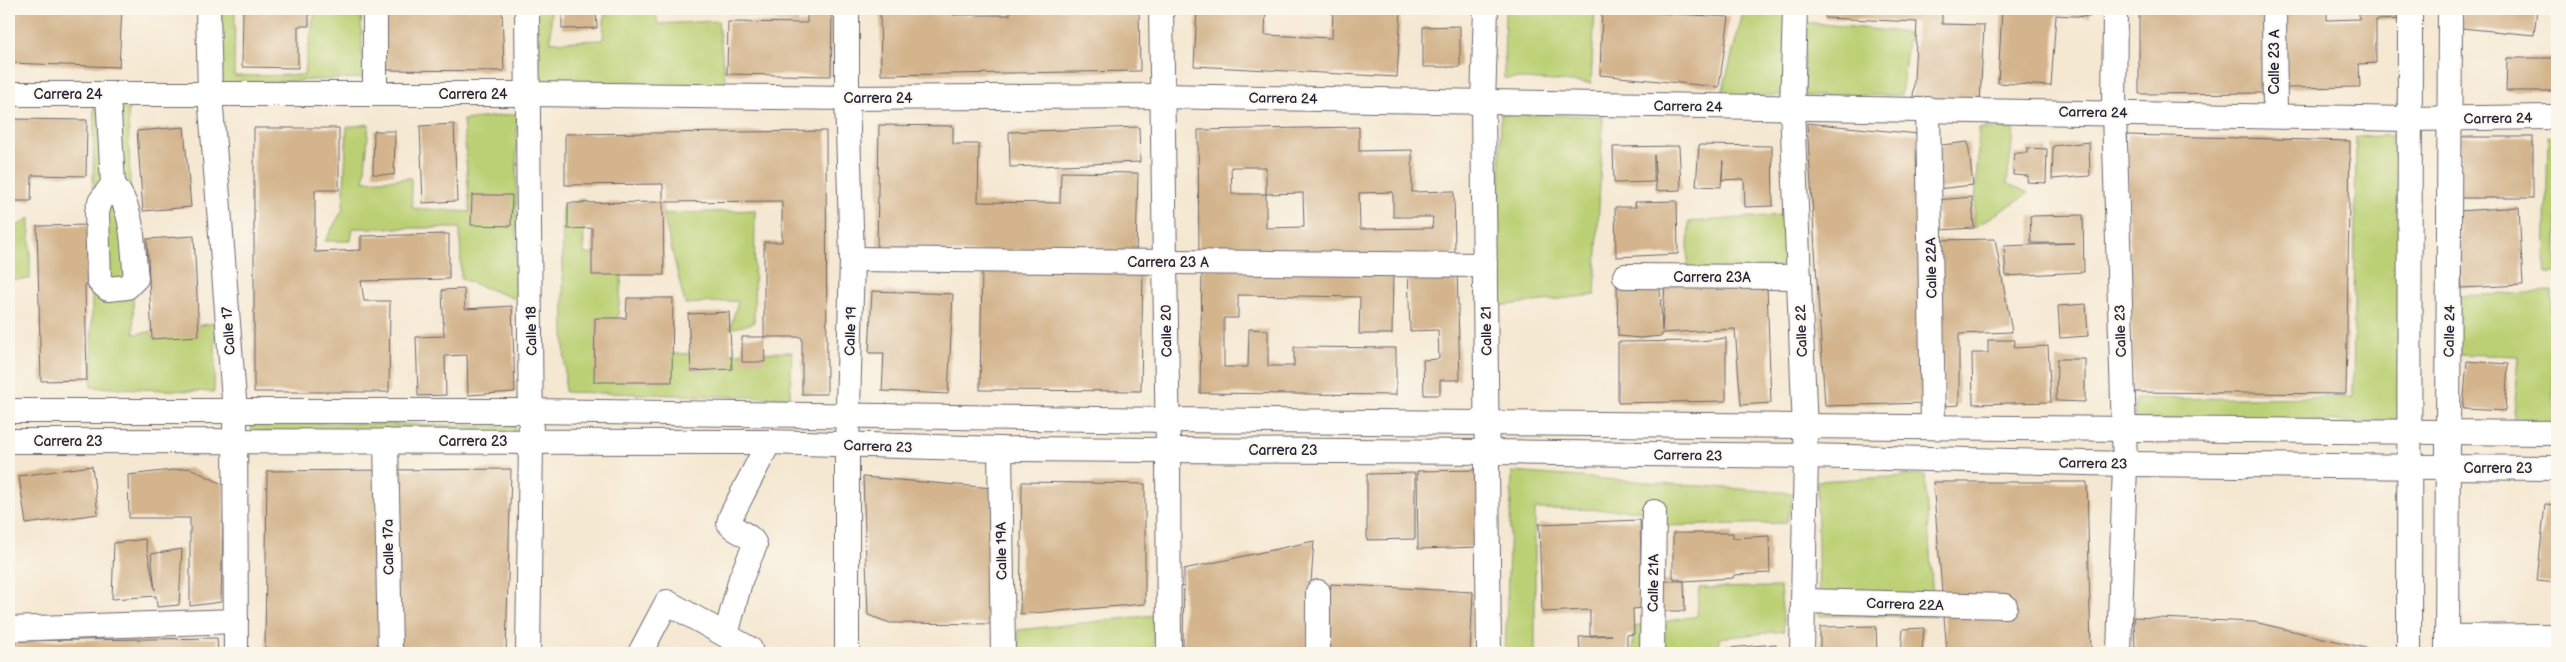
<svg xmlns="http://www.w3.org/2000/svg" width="2566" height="662" font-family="'Balsamiq Sans',sans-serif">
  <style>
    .green { fill: #bbd074; stroke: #6e7958 }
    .building { fill: #d3b48c; fill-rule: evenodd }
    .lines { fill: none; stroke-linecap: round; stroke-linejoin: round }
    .minor-casing { stroke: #6c6770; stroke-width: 26 }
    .minor { stroke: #fff; stroke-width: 24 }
    .labels { text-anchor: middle; stroke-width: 4; stroke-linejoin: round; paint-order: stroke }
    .street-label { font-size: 14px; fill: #22223b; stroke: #fbf7ec }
  </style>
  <rect width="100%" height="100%" fill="#fbf7ec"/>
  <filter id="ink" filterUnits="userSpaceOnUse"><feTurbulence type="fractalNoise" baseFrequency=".02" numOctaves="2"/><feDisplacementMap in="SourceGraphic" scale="10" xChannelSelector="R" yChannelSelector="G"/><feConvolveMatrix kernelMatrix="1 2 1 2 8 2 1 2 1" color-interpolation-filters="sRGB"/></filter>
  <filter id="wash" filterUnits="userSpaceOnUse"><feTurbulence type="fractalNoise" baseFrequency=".0096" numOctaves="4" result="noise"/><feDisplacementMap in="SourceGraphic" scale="20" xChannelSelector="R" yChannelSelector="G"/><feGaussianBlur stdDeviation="1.12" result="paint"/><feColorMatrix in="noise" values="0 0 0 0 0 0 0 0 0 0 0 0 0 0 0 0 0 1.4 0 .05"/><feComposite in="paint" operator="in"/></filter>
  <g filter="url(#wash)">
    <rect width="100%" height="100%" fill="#f5e8d2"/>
    <!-- green -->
    <g class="green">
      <path d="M222,9H235L234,76L304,75L315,9H361L363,78L221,84Z"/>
      <path d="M536,9H551V42L603,40L605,9H655L658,24L718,21L726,88L538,86Z"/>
      <path d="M720,9H797V23L720,10Z"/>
      <path d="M1505,9H1595L1591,83L1504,78Z"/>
      <path d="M1744,9H1786V95L1721,97Z"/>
      <path d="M1804,22L1909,33L1901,95L1804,96Z"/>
      <path d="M94,100L128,106L134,334L216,323L214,392L91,387Z"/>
      <path d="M517,114L516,299L461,279L460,228H353L351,241H325L343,209L347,127L369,124L364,181L411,178L412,208L470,212L463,120Z"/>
      <path d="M1501,114L1603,116L1595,295L1498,306Z"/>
      <path d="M1979,129H2014L2007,183L2029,193L1974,228Z"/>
      <path d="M2402,135L2401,422L2135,420V399L2353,397L2356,137Z"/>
      <path d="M2548,136H2557V273H2545Z"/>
      <path d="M583,198L584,254L624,255L614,355L792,352L790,398L565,392L562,208Z"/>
      <path d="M755,210L754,323L730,329L738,301L685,304L663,214Z"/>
      <path d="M1781,215L1787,276L1687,269L1689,222Z"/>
      <path d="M30,218V279L9,280V231Z"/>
      <path d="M2552,292L2554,439L2512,436L2519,356L2457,354L2459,296Z"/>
      <path d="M251,422L515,426L514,434L252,432Z"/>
      <path d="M1512,472L1794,493L1786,523L1663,526L1639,510L1535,509V653H1505Z"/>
      <path d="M1925,475L1934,616H1819L1817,481Z"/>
      <path d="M1780,587L1784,631L1720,638L1718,653H1632L1634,627L1697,616L1699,588Z"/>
      <path d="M1155,615L1153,653H1018V630Z"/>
    </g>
    <g id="blocks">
      <!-- building -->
      <g class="building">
        <path d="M9,9H122L119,67L9,63Z"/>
        <path d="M243,9H309V26H298V68L242,67Z"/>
        <path d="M380,9H502L504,71L379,70Z"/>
        <path d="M562,9H596L597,28L562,29Z"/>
        <path d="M664,9H712V11L664,12Z"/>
        <path d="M807,9H832L831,76L727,74L728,22L807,23Z"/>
        <path d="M880,9H953V15H1010V9H1139L1140,71L881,75Z"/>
        <path d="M1197,9H1266L1265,35L1332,38L1333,9H1401L1397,77L1194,66Z"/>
        <path d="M1826,9H1942V24L1984,25L1980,103L1913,99L1917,22L1825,18Z"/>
        <path d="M2002,9H2090V17L2056,15L2051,86L1998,83Z"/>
        <path d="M2139,9H2268L2267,93L2139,94Z"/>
        <path d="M2285,9H2327V20L2359,19V9H2403V19L2376,20V63L2359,64L2360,87L2286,88Z"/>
        <path d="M2463,9H2537L2534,35L2461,28Z"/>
        <path d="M1602,10L1729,17L1719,87L1600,75Z"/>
        <path d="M1460,26V67H1423V27Z"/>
        <path d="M2507,58H2557V91H2506Z"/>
        <path d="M10,119L87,120L86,176L32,175L31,201H9Z"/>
        <path d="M1807,123L1918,134L1925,403L1825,406Z"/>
        <path d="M454,124L457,201L423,203L420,126Z"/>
        <path d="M879,125L953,126V144H979L978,202L1060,203L1061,172L1138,173L1136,254L877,251Z"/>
        <path d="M184,127L191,207L143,211L137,131Z"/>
        <path d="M1139,127L1140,162L1010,167L1009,132Z"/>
        <path d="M1359,127V151L1412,150V192L1454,191L1455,254L1199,258L1198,130ZM1231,167H1266V194H1232ZM1393,192V217H1433L1432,228L1360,229L1359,193ZM1303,193L1304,227L1266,228V194Z"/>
        <path d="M254,128H339V190H315V252L361,250V236L449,234V279L361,281L364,301H390L389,392H254Z"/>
        <path d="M374,131H395L394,175L373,174Z"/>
        <path d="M826,131L827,394H802V337H764V242H782V201L663,202V184L565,185V134Z"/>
        <path d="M2127,135L2350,141L2346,394L2133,392Z"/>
        <rect x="2460" y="137" width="73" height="61"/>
        <path d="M1968,142L1973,185L1937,189L1933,146Z"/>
        <path d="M2089,142L2090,176L2052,179L2053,146Z"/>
        <path d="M1699,145L1772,146L1773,206L1745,207L1744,179L1722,180L1723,160L1721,187L1696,186Z"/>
        <path d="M1679,146L1681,190L1656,191L1654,155V182L1614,183L1613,147Z"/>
        <path d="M2027,148L2047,149L2046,183L2027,182L2028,176L2013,175L2014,153H2027Z"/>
        <path d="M472,195H512L511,226L471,225Z"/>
        <path d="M1972,197L1974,228L1939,230L1937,200Z"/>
        <path d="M1677,201L1678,254L1616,257L1615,207H1636L1635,202Z"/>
        <path d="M663,202L664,275H592V228L568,229V203Z"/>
        <path d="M2519,207L2523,285L2462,288L2459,211Z"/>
        <path d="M2083,215L2084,272L2006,276L2004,246L2075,243H2031L2030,216Z"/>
        <path d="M91,225L93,284H85L87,380L41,381L37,226Z"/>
        <path d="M194,236L199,336L152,339L147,239Z"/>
        <path d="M1995,239L2012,332L1959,334V405L1945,406L1938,240Z"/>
        <path d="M982,267L1143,268L1141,391L980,390Z"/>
        <path d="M1457,268L1460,380H1440V395H1424L1423,360L1439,359L1438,330L1410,331L1408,270Z"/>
        <path d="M1202,269L1393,271L1392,334H1359L1360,297L1238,295V318H1224V367H1248L1249,329L1268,330V366H1294V347L1396,348V395L1200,393Z"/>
        <path d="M1665,281L1767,286L1771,403L1741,405L1735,329L1662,333V336L1640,338L1618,336L1617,285H1641L1660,288L1662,331Z"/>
        <path d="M464,289L465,309L512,306L515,392L468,395L467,355L445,356L446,395L418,396L416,337L444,336L442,290Z"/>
        <path d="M872,291L953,294L948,394L882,391L884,353H869Z"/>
        <path d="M627,298H673L672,382H594L595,318H626Z"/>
        <path d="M2086,304L2088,336L2060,338L2058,306Z"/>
        <path d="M729,312L732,369L691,371L688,314Z"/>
        <path d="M742,337H764L765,362H742Z"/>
        <path d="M1726,338V401L1618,403V342L1700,341Z"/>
        <path d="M1988,340H2015L2014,348L2048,346L2051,402L1973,404L1972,353H1988Z"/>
        <path d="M2057,359H2085V402L2056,401Z"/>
        <path d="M2467,361L2508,364L2505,411L2463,409Z"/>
        <path d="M92,466L98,514L26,524L19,476Z"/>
        <path d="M190,468L224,485L221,602L190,606V518H129L128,475Z"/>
        <path d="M511,469L506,653H265L267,471Z"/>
        <path d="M1479,470L1480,547L1418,549L1417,471Z"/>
        <path d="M1415,473V539L1367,540V474Z"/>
        <path d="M863,477L993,488L997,624L890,623L868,615Z"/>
        <path d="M1022,482L1145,484V604L1020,614Z"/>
        <path d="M1933,482H2087L2091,653H1947Z"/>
        <path d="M2545,504L2557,505V583L2537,581Z"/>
        <path d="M1640,520L1642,608L1633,609L1634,634L1627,635V652L1580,653L1579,637L1612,635H1590V610L1542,612L1539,524Z"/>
        <path d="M1673,533H1733V538L1769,536L1770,573L1734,575L1733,578L1684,581L1673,578Z"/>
        <path d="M145,539L155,590L151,554L182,549L179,605L157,607L156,596L112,599L114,543Z"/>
        <path d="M1314,541L1306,653H1183L1184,569Z"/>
        <path d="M1657,581H1684L1685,611H1657Z"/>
        <path d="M1331,584L1473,592L1470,653H1324Z"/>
        <path d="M2134,617L2254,622L2387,653H2135Z"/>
        <path d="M1876,626L1877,653H1820V627Z"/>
        <path d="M1924,628L1922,653H1901L1903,629Z"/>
        <path d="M217,638L218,653H9V641Z"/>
        <path d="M1776,644V653H1728V648Z"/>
      </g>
    </g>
  </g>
  <g filter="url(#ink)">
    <use href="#blocks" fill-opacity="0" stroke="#6c6770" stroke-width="1"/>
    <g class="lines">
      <!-- minor casing -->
      <g class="minor-casing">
        <g id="minor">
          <path d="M208,9L210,95L235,412L236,653"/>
          <path d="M375,9V93"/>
          <path d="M527,9L531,441L528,653"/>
          <path d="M1161,9L1168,450L1169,653"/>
          <path d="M1486,9L1483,103L1489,653"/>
          <path d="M1795,9L1792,107L1806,456L1802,653"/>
          <path d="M2115,9L2114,113L2125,464L2119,653"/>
          <path d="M2274,9L2275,115"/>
          <path d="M9,94H528L847,98L1161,96L2409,119L2557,117"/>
          <path d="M108,95L113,184L100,202L97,212L99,281L108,289L127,287L136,278C132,246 135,210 113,184"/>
          <path d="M1928,109L1933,427"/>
          <path d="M852,259L1485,265"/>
          <path d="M1625,276L1799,277"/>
          <path d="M9,411H531L1168,420L2557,433"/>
          <path d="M9,441L769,442L1000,449L1488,452L1806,456L2125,464L2557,468"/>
          <path d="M386,441L390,653"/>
          <path d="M1000,449L1003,653"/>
          <path d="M1318,592V653"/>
          <path d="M1804,601L2005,606"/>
          <path d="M9,629L236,621"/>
          <path d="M726,635L741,578L755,545C750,533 736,533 729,523L731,516L769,442"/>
          <path d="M2447,637L2557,636"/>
          <path d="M640,653L667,602L750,649L748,653"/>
          <path d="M847,653V445L852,259L847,98V9"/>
          <path d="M1652,653L1654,512"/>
          <path d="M2409,653L2410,9"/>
          <path d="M2447,653L2450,9"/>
        </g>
      </g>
      <!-- minor -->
      <use href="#minor" class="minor"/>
    </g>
  </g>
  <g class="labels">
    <!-- street labels -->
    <g class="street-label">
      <text transform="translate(2274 62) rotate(-90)" y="5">Calle 23 A</text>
      <text x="68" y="99">Carrera 24</text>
      <text x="473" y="99">Carrera 24</text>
      <text x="878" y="103">Carrera 24</text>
      <text transform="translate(1283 98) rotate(1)" y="5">Carrera 24</text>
      <text transform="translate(1688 106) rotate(1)" y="5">Carrera 24</text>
      <text transform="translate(2093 112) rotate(1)" y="5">Carrera 24</text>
      <text transform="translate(2498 118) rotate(-1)" y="5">Carrera 24</text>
      <text x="1168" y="267">Carrera 23 A</text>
      <text transform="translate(1931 268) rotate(-91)" y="5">Calle 22A</text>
      <text x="1712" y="282">Carrera 23A</text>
      <text transform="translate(228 331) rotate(-94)" y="5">Calle 17</text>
      <text transform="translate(531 331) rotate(-91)" y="5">Calle 18</text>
      <text transform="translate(850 331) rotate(-88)" y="5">Calle 19</text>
      <text transform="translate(1166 331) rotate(-91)" y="5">Calle 20</text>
      <text transform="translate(1486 331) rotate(-91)" y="5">Calle 21</text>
      <text transform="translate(1801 331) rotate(-92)" y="5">Calle 22</text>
      <text transform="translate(2120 331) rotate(-92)" y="5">Calle 23</text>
      <text transform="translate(2449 331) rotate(-89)" y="5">Calle 24</text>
      <text x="68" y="446">Carrera 23</text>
      <text x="473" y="446">Carrera 23</text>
      <text transform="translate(878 446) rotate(2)" y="5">Carrera 23</text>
      <text x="1283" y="455">Carrera 23</text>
      <text transform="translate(1688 455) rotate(1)" y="5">Carrera 23</text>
      <text transform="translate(2093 463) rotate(1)" y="5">Carrera 23</text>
      <text x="2498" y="473">Carrera 23</text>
      <text transform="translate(388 547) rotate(-91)" y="5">Calle 17a</text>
      <text transform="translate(1001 551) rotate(-91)" y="5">Calle 19A</text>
      <text transform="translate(1653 583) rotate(-89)" y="5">Calle 21A</text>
      <text transform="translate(1905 604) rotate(2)" y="5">Carrera 22A</text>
    </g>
  </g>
  <!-- margin -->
  <rect width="2566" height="662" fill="none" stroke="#fbf7ec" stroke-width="30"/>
</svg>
